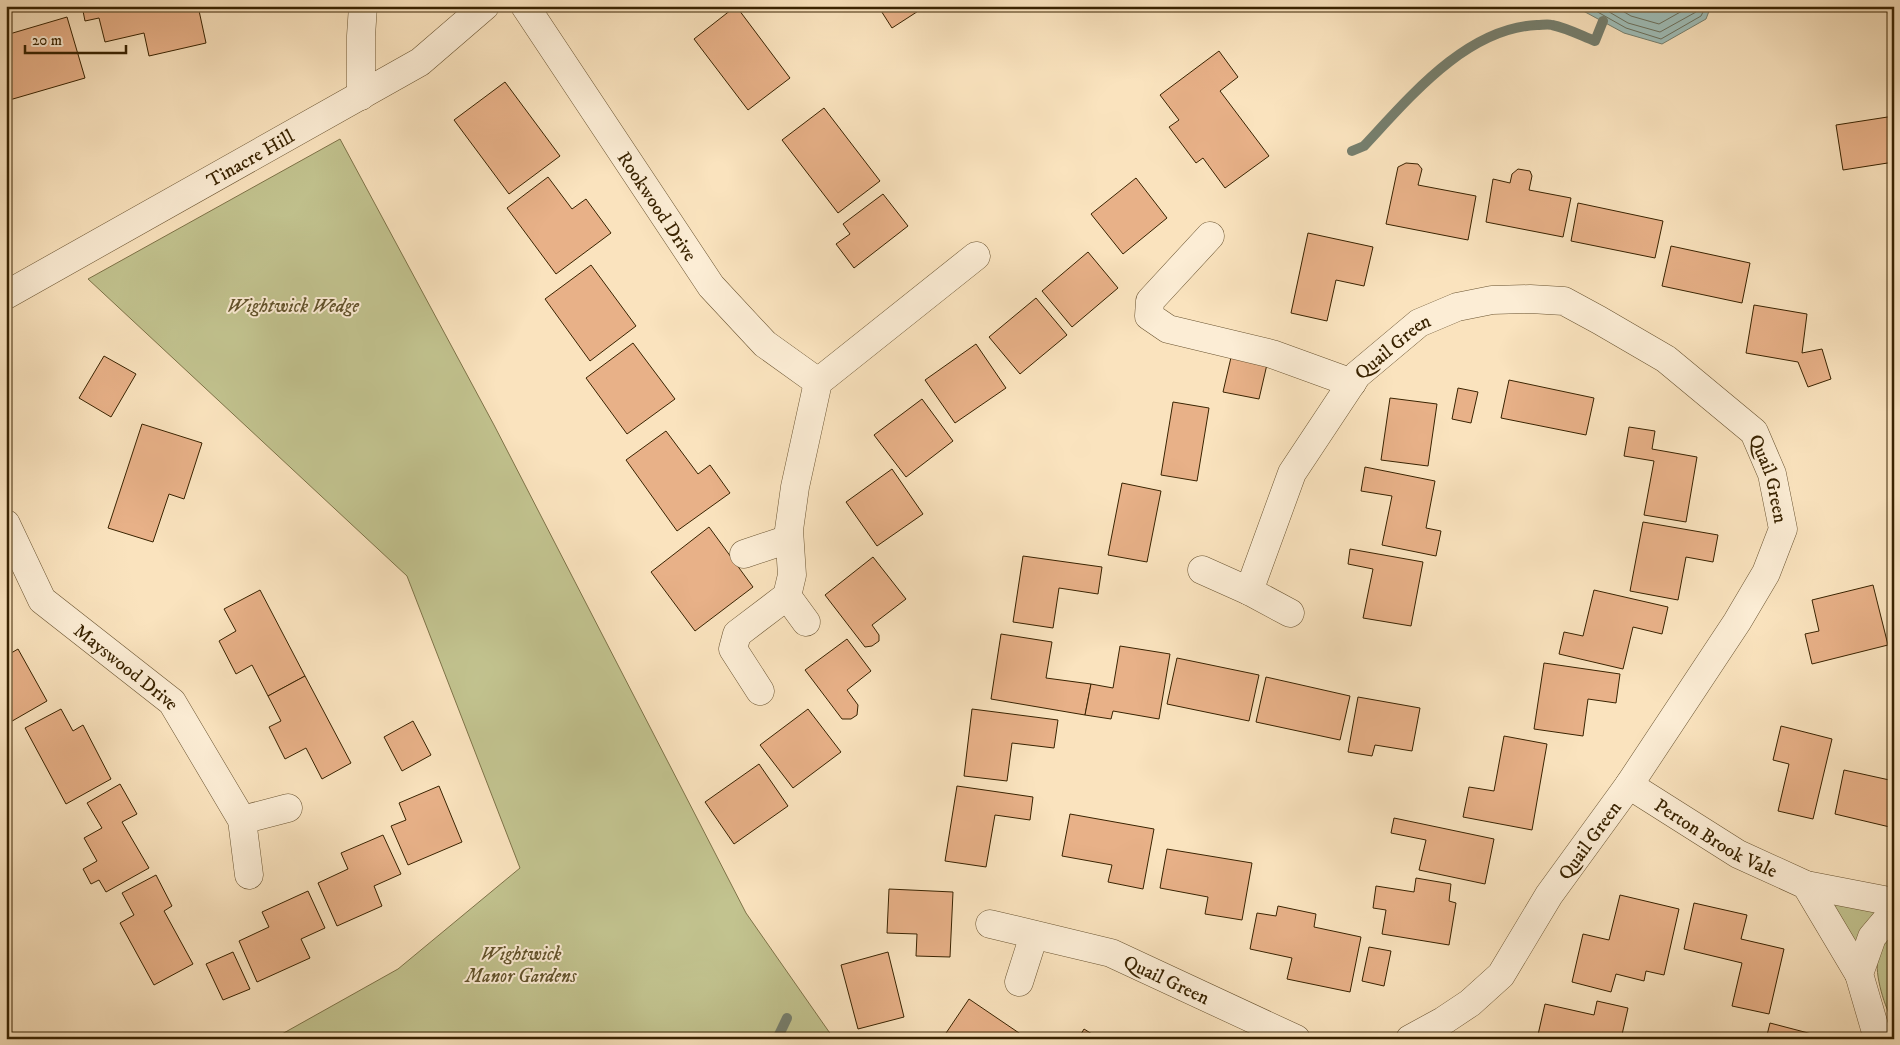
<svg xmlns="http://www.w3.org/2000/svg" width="1900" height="1045" font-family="'IM FELL DW Pica',serif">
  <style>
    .green { fill: #c2c38f; stroke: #7e7348 }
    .water { fill: #9fbdb7; stroke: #767f6e }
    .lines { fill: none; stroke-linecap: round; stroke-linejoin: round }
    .shore { stroke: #6c705c; stroke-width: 1 }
    .stream { stroke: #767f6e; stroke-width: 10 }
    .building { fill: #e8b188; stroke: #392301 }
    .minor-casing { stroke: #695330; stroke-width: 29 }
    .minor { stroke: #fcedd5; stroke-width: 28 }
    .labels { text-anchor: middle; stroke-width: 4; stroke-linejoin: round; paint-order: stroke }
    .street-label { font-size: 19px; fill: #392301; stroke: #fcedd5 }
    .park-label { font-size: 19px; font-style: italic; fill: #62532c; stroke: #fcedd5 }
  </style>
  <rect width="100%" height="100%" fill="#fae3be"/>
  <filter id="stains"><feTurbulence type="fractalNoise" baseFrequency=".004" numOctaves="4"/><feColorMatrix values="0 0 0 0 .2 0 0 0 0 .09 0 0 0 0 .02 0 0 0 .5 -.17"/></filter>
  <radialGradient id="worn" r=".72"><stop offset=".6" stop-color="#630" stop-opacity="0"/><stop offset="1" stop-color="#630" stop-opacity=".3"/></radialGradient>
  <!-- green -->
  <g class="green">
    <path d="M340,139L494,425L746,913L834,1039H273L398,969L520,868L407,576L88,279Z"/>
    <path d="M1830,900L1884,911L1856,944Z"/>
    <path d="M1894,932V1022C1885,1010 1874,973 1878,958C1880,949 1887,939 1894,932Z"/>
  </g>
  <!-- water -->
  <path class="water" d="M1574,6H1711L1706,19L1662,44L1624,33Z"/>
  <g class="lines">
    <!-- shore -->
    <g class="shore">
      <path d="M1587,6L1626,28L1661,39L1701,16L1706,6"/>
      <path d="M1599,6L1628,23L1660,32L1696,12L1699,6"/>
      <path d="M1614,6L1631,16L1659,24L1691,6"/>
    </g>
    <!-- stream -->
    <g class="stream">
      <path d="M1352,151L1364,146C1409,98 1466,28 1537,25C1542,25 1548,24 1552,25C1567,28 1582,36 1595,41L1603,21"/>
      <path d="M777,1039L787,1018"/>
    </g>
  </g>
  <!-- building -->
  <g class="building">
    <path d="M82,6H198L206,43L149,56L144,33L105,42L99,18L85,21Z"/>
    <path d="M736,6L790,78L748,110L694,39Z"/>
    <path d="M878,6H926L892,28Z"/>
    <path d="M1887,6H1894V46Z"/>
    <path d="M67,17L85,78L6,101V35Z"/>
    <path d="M1219,51L1238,77L1220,91L1269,156L1225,188L1203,158L1196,163L1169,127L1179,120L1160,95Z"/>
    <path d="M505,82L560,156L509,194L454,120Z"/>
    <path d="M824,108L880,181L838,213L782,140Z"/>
    <path d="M1894,116V162L1843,170L1836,125Z"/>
    <path d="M1406,163L1418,164L1422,169L1418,185L1476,196L1468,240L1386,224L1398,167Z"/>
    <path d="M1518,169L1530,171L1532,176L1529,190L1571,198L1563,237L1486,222L1493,179L1510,183L1512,174Z"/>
    <path d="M548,177L572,209L586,199L611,233L556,274L507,208Z"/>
    <path d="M1136,178L1167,218L1123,254L1091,214Z"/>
    <path d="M883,194L908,226L854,268L836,244L850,234L843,224Z"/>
    <path d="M1578,203L1663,221L1655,258L1571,241Z"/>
    <path d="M1308,233L1373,247L1364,286L1336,280L1327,321L1291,313Z"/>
    <path d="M1671,246L1750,263L1742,303L1662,286Z"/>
    <path d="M1088,252L1118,288L1072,327L1042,291Z"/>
    <path d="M591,265L636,326L590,361L545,299Z"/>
    <path d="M1036,298L1067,335L1020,374L989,337Z"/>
    <path d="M1754,305L1807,314L1802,353L1822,349L1831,379L1808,387L1798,362L1746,353Z"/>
    <path d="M633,343L675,399L627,434L586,378Z"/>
    <path d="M976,344L1006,388L955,423L925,380Z"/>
    <path d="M1232,353L1268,360L1259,399L1223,392Z"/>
    <path d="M104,356L136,374L111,417L79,398Z"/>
    <path d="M1509,380L1594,398L1586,435L1501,418Z"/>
    <path d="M1458,388L1478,392L1471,423L1452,419Z"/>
    <path d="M1390,398L1437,404L1428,466L1381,460Z"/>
    <path d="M922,399L953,441L906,477L874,435Z"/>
    <path d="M1173,402L1209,408L1197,481L1161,475Z"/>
    <path d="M142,424L202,443L184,499L169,494L153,542L108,528Z"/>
    <path d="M1629,427L1655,431L1652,449L1697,457L1686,522L1644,515L1654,461L1624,456Z"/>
    <path d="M666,431L698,474L710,465L730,493L677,531L626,460Z"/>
    <path d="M1365,467L1435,481L1426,528L1441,531L1436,556L1382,545L1392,496L1361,491Z"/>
    <path d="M892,469L923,514L877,546L846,502Z"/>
    <path d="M1122,483L1161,491L1147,562L1108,555Z"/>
    <path d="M1643,522L1718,535L1713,562L1686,557L1678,600L1630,591Z"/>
    <path d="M709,527L753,587L695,631L651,572Z"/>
    <path d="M1350,549L1423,562L1411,626L1363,618L1373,569L1348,564Z"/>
    <path d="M1023,556L1102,567L1098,594L1059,588L1053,628L1013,622Z"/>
    <path d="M873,557L906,599L872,625L879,635V641L872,646L865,647L825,595Z"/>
    <path d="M1873,585L1888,645L1812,664L1805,634L1819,631L1812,600Z"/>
    <path d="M260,590L305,676L268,696L252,665L236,674L219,641L236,631L224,609Z"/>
    <path d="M1594,590L1668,607L1662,634L1633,627L1623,669L1559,654L1564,632L1583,636Z"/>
    <path d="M1001,634L1052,642L1046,678L1091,684L1085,715L991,699Z"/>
    <path d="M847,639L871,671L847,690L858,705L857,715L851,719H842L805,670Z"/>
    <path d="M1120,646L1170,654L1159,719L1113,711L1111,719L1085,715L1091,684L1113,688Z"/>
    <path d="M18,649L47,701L7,724L6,656Z"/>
    <path d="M1177,658L1259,675L1249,721L1167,704Z"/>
    <path d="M1544,663L1620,674L1616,703L1588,699L1583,736L1534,729Z"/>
    <path d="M305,676L351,763L322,779L306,748L285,759L269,727L281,721L268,696Z"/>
    <path d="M1266,677L1350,696L1340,740L1256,722Z"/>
    <path d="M1358,697L1420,708L1412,751L1375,745L1372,756L1348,752Z"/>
    <path d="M61,709L73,731L83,725L111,779L66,804L25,728Z"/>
    <path d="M808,709L841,752L793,788L760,745Z"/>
    <path d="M972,709L1058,720L1054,748L1012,743L1007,781L964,776Z"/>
    <path d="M413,721L431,755L402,771L384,737Z"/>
    <path d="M1781,726L1832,739L1813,819L1778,811L1789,764L1773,760Z"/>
    <path d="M1504,736L1547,744L1532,830L1463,817L1469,787L1494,791Z"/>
    <path d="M759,764L788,806L734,844L705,802Z"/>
    <path d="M1844,770L1894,781V828L1835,814Z"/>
    <path d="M120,784L137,814L122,822L149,868L106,892L99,880L91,884L83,869L97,861L84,838L102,828L87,803Z"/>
    <path d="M439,786L462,842L408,865L391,826L406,820L399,803Z"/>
    <path d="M957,786L1033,797L1030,820L995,815L986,867L945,861Z"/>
    <path d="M1070,814L1154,829L1143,889L1108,882L1112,865L1062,856Z"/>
    <path d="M1394,818L1494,839L1485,884L1419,870L1426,840L1391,833Z"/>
    <path d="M383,835L401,874L374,886L382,906L337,926L318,883L348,869L341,853Z"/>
    <path d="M1167,849L1252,863L1242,920L1205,914L1208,897L1160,888Z"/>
    <path d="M156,875L172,906L164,911L193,964L154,985L120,923L134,915L122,893Z"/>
    <path d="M1416,878L1451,884L1449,901L1456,903L1449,945L1382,934L1386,910L1373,908L1376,886L1414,892Z"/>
    <path d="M889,889L953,892L950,957L916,956L917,934L887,933Z"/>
    <path d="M308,891L325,928L301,939L310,958L257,982L239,941L269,927L262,912Z"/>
    <path d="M1620,895L1679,909L1664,975L1646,971L1644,981L1616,974L1611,992L1572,982L1583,934L1609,940Z"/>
    <path d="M1694,903L1747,915L1741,939L1784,949L1769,1014L1732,1006L1742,963L1684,949Z"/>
    <path d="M1278,906L1316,914L1314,927L1361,937L1350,992L1287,979L1292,958L1250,949L1257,913L1276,916Z"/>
    <path d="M1369,947L1391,951L1384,986L1362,981Z"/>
    <path d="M233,952L250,989L223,1000L206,964Z"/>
    <path d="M888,952L904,1017L858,1029L841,965Z"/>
    <path d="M969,999L1022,1035L1020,1039H942Z"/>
    <path d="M1597,1001L1628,1008L1621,1039H1537L1545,1004L1594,1015Z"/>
    <path d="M1770,1023L1812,1034L1811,1039H1766Z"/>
    <path d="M1084,1029L1100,1039H1078Z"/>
  </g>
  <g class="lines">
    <!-- minor casing -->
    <g class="minor-casing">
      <g id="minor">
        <path id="s1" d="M525,6L711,286L765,344L818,382"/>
        <path d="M361,96V36L363,6"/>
        <path d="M1210,236L1150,301L1149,316L1168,329L1272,354L1352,383"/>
        <path id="s2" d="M6,295L420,62L485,6"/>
        <path id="s3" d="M6,524L42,600L172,702L242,820L249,875"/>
        <path d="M744,554L789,539"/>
        <path d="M1202,570L1249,591L1290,613"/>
        <path id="s4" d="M1249,591L1292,473L1357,375L1419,323L1457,307L1492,300L1530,299L1564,301L1599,320L1666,359L1754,432L1772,474L1783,529L1766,573L1737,622L1629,785L1549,895L1501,975L1470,1003L1443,1021L1410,1039"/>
        <path d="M787,596L806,622"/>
        <path d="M760,691L733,649L737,634L787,596L792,575L789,530L795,487L818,382L976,256"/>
        <path id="s5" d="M1629,785L1738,854L1806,885L1894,902"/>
        <path d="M242,820L288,808"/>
        <path d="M1806,885L1859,974"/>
        <path id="s6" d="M990,924L1111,953L1296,1039"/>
        <path d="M1019,982L1034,935"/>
        <path d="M1878,1039L1859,974L1872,937L1894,911"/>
      </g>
    </g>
    <!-- minor -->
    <use href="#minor" class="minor"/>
  </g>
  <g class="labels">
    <!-- street labels -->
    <g class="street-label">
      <text dy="7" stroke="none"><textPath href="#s2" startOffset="280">Tinacre Hill</textPath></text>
      <text dy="7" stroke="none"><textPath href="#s1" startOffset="240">Rookwood Drive</textPath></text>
      <text dy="7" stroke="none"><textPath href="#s4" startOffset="289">Quail Green</textPath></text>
      <text dy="7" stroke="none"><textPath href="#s4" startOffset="754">Quail Green</textPath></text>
      <text dy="7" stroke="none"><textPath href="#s3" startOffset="192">Mayswood Drive</textPath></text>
      <text dy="7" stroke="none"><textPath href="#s5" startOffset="102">Perton Brook Vale</textPath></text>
      <text transform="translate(1589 840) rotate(-54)" y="7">Quail Green</text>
      <text dy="7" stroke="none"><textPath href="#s6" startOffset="186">Quail Green</textPath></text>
    </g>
    <!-- park labels -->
    <g class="park-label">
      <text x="293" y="312">Wightwick Wedge</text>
      <text x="521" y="960">Wightwick<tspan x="521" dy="22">Manor Gardens</tspan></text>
    </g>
  </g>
  <!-- margin -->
  <rect width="1900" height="1045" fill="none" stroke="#fae3be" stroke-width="25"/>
  <rect x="8" y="8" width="1885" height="1030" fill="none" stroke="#392301" stroke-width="2.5"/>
  <rect x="12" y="12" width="1875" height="1020" fill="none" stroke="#392301"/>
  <!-- scale -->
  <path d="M25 45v8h101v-8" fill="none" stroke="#392301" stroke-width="2.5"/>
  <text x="32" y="45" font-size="15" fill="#392301" stroke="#fcedd5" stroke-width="4" paint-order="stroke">20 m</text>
  <rect width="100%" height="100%" filter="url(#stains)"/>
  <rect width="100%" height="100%" fill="url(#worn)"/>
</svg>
